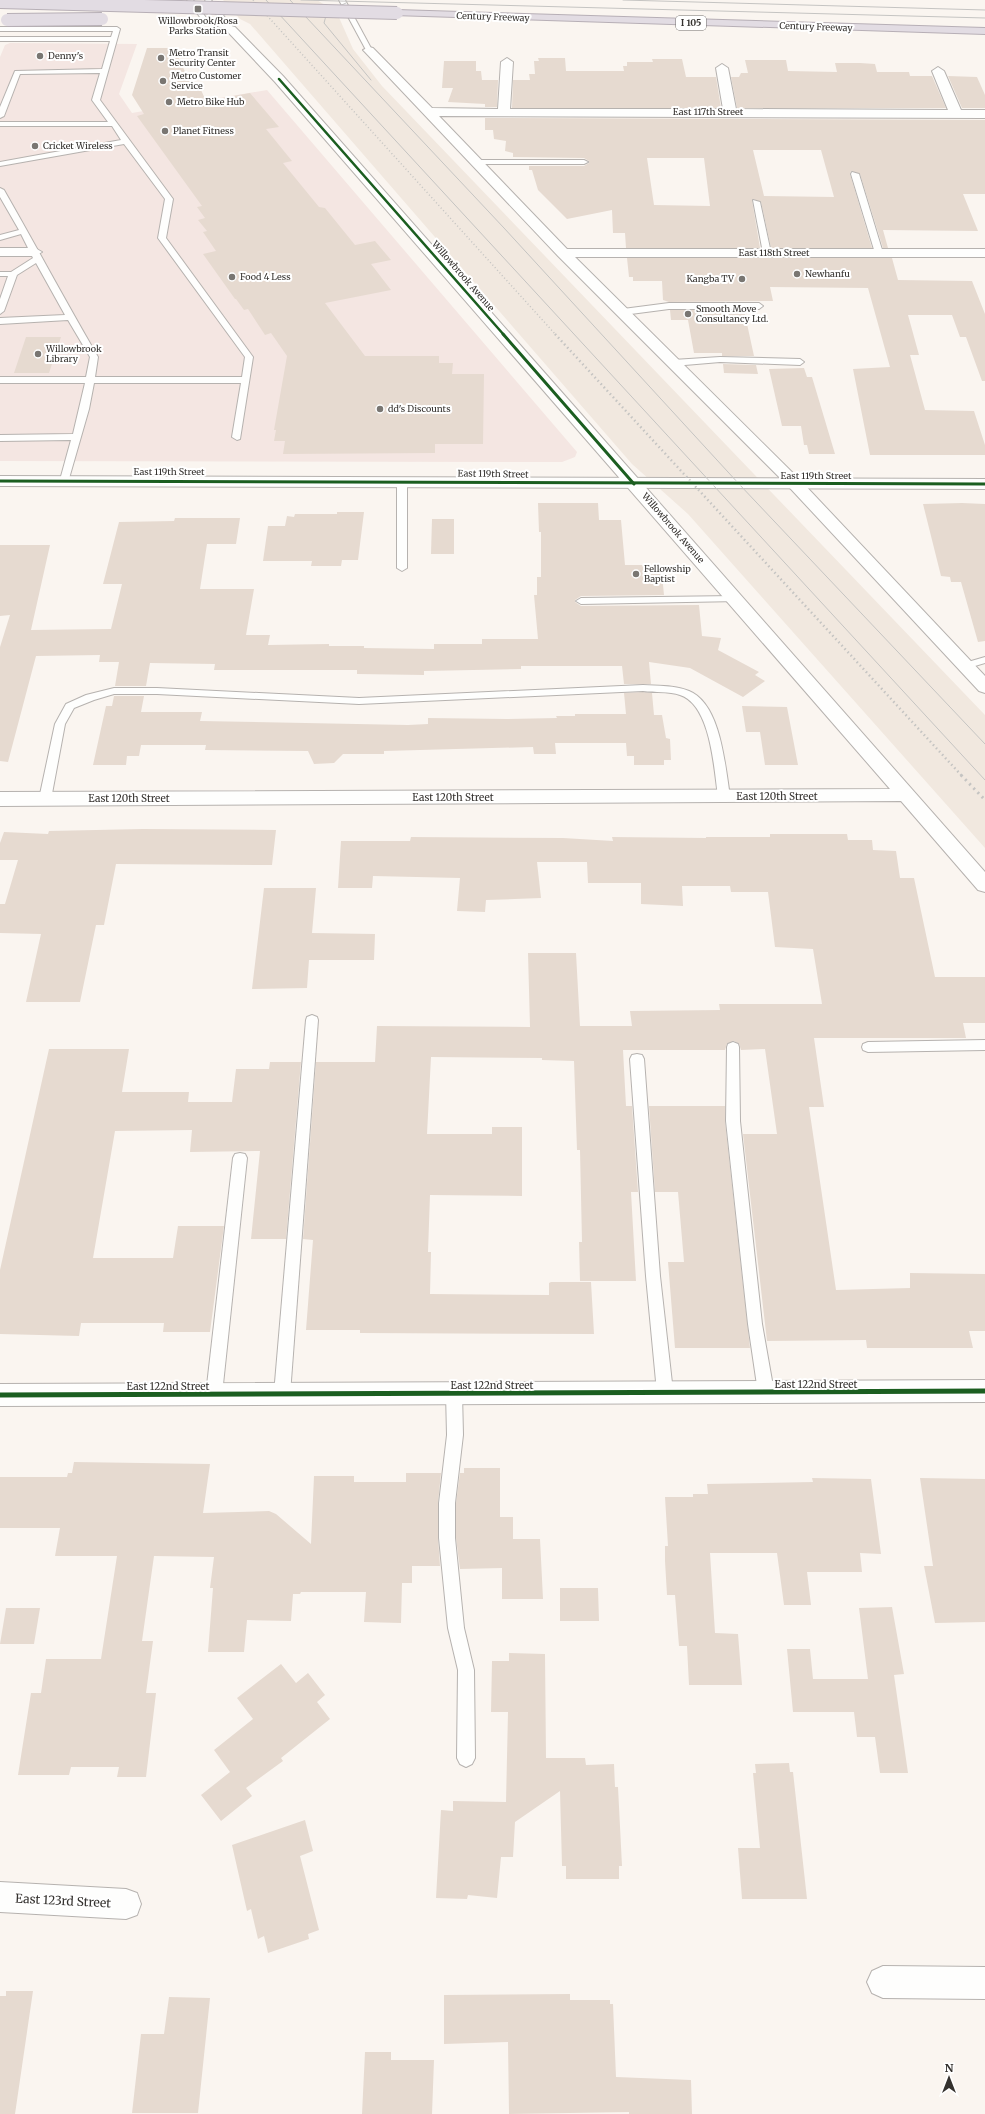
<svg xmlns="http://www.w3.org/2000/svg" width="985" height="2114" font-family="Merriweather,serif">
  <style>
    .commercial { fill: #f4e6e2 }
    .built { fill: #f1e8df }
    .building { fill: #e6dad0; fill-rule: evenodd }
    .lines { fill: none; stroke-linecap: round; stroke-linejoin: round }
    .service-casing { stroke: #b6b2af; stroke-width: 2 }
    .minor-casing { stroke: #b6b2af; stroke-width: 2 }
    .tertiary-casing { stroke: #b6b2af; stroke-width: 2 }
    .motorway-casing { stroke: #b7afb6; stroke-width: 2 }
    .service { fill: #fefefd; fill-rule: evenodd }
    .minor { fill: #fefefd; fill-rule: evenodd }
    .tertiary { fill: #fefefd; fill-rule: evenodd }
    .motorway { fill: #e2dce3; fill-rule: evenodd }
    .tram { stroke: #c5c4c2; stroke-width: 1 }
    .rail-far2 { stroke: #c5c4c2; stroke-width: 1.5; stroke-dasharray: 1 2.5; stroke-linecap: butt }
    .rail-far1 { stroke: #c5c4c2; stroke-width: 2.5; stroke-dasharray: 1.5 3; stroke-linecap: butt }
    .rail { stroke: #c5c4c2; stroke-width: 3; stroke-dasharray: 2 4; stroke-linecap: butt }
    .motorway-bridge-casing { stroke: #b7afb6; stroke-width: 14; stroke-linecap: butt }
    .motorway-bridge { stroke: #e2dce3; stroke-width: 12 }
    .cycleway-far2-casing { stroke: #fff; stroke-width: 4 }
    .cycleway-far1-casing { stroke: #fff; stroke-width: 5 }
    .cycleway-casing { stroke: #fff; stroke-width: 8 }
    .cycleway-far2 { stroke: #1b5e20; stroke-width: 2.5 }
    .cycleway-far1 { stroke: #1b5e20; stroke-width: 3 }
    .cycleway { stroke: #1b5e20; stroke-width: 5 }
    .poi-dot { fill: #797672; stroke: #fff; stroke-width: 1.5 }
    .labels { text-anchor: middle; stroke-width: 4; stroke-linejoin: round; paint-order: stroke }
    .far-street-label { font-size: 9px; fill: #34312e; stroke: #fff }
    .far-poi-label { font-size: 9px; fill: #34312e; stroke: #fff; text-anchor: start }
    .shield { fill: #fff; stroke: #716f6d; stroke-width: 1 }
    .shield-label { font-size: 9px; font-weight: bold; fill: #34312e }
    .street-label { font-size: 10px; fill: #34312e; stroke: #fff }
    .near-street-label { font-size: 12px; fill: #34312e; stroke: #fff }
  </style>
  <rect width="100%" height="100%" fill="#faf5f0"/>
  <!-- commercial -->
  <path class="commercial" d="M10,43L137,44L119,94L132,113L267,90L577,452L575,457L562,462L0,461V57L5,45Z"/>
  <!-- built -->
  <path class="built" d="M223,0H317L337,13L353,49L382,86L985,715V848L688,514L632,464L250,24L240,19Z"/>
  <!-- building -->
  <g class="building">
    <path d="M147,48H174L194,91L201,90L206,101L250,93L279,127L266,129L292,161L283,163L319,207L325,208L355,245L375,241L391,260L371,264L391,290L325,303L365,356H439V363H453L452,374H484L483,444H435V453L283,454L285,441H274L276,430H274L287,356L271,333L265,335L248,309L244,310L236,299H235L203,254L216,251L203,232L207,231L198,220L205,218L197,207L202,206L137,116L144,114L132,95Z"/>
    <path d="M538,58H565L566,71H624L623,66H627V62H653L652,59H682L686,77H716L721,108H512L513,80H530L529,74H535L534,61H539Z"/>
    <path d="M745,60H786L788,71L837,72L835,63H860L875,64L877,72H909L910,76H932L946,108H737L731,77H739L741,73H748Z"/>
    <path d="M444,61H476V71H481L482,80H498L497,107H485V104L448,102L453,88H442Z"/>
    <path d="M948,76L977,77L985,95V108H962Z"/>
    <path d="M485,118L985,120V194H963L978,231L883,230L888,248H883L860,174L851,171L850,174L872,248H771L761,202L753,199L752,200L760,248H626L625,233H613L612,210L567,219L538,190L532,170H529V166H584L589,163V161L584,158L513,157V153L505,151L506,141L494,139L493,130H485ZM753,150H821L834,197L764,196ZM647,158H704L710,206L654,205Z"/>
    <path d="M627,258H892L898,280L972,281L985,314V381H982L966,337H960L952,315H908L919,355H910L925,410L974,411L985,445V455H870L853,369L890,367L868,288L770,287L773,301L669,302L663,300L662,281H633V277H629Z"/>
    <path d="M670,310H744L754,356H722V353H694L688,320H671Z"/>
    <path d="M26,337H61L49,373H14Z"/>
    <path d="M723,364L756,365L758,374L724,373Z"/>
    <path d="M804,368L807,377H812L835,454H809L807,445H804L801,426H782L769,369Z"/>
    <path d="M538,503H598L599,520H621L625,565H661L664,595L581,596L575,600V602L581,606L699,605L702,636L721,638L718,650L759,672L755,675L765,681L743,697L690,668L649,662L651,684H624L622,666H521V669L424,671V675L357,674V670H214L215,664L150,663L146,686H115L119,662H99L100,655L36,656L8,762L0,761V647L10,615L0,616V545H50L31,630L111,629L122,584H103L119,522L174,521L175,518H240L236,544H207L200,589H254L246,635H270L268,645L329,644V646H364V648L434,649V644H482V639H538L534,595H537V577H541V532H539Z"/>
    <path d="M962,503L985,504V641L978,642L961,582H951L950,577L941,576L923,504Z"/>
    <path d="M337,512H364L358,560H342L341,566H311L312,561H263L268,526H285L287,516L294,517L295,514H337Z"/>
    <path d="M432,519H454V554H431Z"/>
    <path d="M643,692L652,693L654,715H662L666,738L670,739L671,760H664V765H634V756H627L626,743H555L556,754H534L533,747L384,751V754H343L334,763L314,764L308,751L205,750L206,745H141L139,756H127L126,765H93L106,706H112L114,696H144L141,712H202L200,721L408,725L428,724V718L507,719L557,718L556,716H575V714H626L624,693Z"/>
    <path d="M742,706L787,707L798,765H765L760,732H746Z"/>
    <path d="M143,829L276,830L272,865L116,864L104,925H96L80,1002H26L41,934L0,933V904H5L18,860H0V843L4,832L48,834L49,831Z"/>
    <path d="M770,834H847L848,840H872L873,850L896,851L900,878H914L935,977H985V1023H963L966,1038H814L824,1107H809L836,1290L910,1288V1273L985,1274V1331H969L973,1348H867L866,1340L767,1341L743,1134H777L765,1049L741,1050L739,1044L734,1041L727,1044L725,1050H623L626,1106H632L638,1192H631L636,1281H580L579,1242H582L580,1150H577L574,1061L542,1060V1058L431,1057L427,1134H492V1127H522V1196L430,1195L428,1252H431L430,1294L549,1295V1283L551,1282H591L594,1334L360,1333V1330H306L313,1240L303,1239L316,1062H375L377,1026L530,1027L528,953H576L580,1026H632L630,1011L720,1010L719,1004H822L813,949L775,947L768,892H731L730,886H682L683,906L641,904V883H588L587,862H537L541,898L486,900L485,912L457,911L460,878L373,876L372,888H338L341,841H410L411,837L563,838L613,841L612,837L706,838V837H770Z"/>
    <path d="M264,888H316L312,933L375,934L374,960H309L307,988L252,989Z"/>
    <path d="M49,1049H129L122,1092H189L188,1102H232L236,1069H269L270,1062H301L286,1239H251L260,1151L190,1152L192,1130L115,1131L93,1258H173L178,1226H224L210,1332H163L164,1323H81L79,1336L0,1334V1270Z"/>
    <path d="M649,1106H725V1121L750,1348H675L668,1262H684L678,1192H655Z"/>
    <path d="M74,1462L210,1464L203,1513L269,1511L276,1514L311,1544L314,1476H354V1482H406V1473H441L438,1503V1538L440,1566H412V1583H402L401,1623L364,1622L366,1592H301L300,1594H293L291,1621L247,1620L244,1652H208L213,1588H210L214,1557L154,1556L142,1641H153L146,1693H156L146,1777H117L119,1767H71L69,1775H18L31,1693H41L46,1659H101L117,1556H55L60,1528H0V1477H67L68,1473H72Z"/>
    <path d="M464,1468H500V1517H513V1539H540L543,1599H502V1568L460,1569L456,1538V1503L460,1473H464Z"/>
    <path d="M812,1478L871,1479L881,1554L860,1553L862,1572H807L811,1605H784L777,1553H710L715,1633L738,1634L742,1685H689L687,1646H679L675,1595H667L665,1561V1546H668L665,1497H693V1494H708L707,1484L813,1482Z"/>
    <path d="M920,1478L985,1479V1622L935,1623L924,1566H933Z"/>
    <path d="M560,1588H598L599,1621H560Z"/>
    <path d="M892,1607L904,1674L894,1675L908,1773H880L875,1737H857L854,1712H793L787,1649H810L813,1679H868L859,1608Z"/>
    <path d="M6,1608H40L34,1644H0Z"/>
    <path d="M509,1653L545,1654L546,1758H585L586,1765L614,1764L615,1787H618L622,1866H619V1879H566V1866H562L560,1791L515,1822L513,1857H501L497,1898L468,1895L467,1899L436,1898L441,1810L453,1811V1801L506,1802L508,1712H491L492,1661H509Z"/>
    <path d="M281,1664L296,1683L308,1673L325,1695L317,1702L330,1719L281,1758L283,1761L246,1788L252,1796L221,1821L201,1795L230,1772L214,1750L253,1719L237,1698Z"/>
    <path d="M789,1763L790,1772H793L807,1899H742L738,1848H760L753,1773H756L755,1764Z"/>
    <path d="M305,1820L313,1851L300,1856L319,1930L308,1934L309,1939L268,1953L264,1936L258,1939L251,1909L247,1911L232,1845Z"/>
    <path d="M6,1991H33L15,2114H0V1996H6Z"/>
    <path d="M570,1994V2000H610V2004H613L616,2077L691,2080L692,2114H629V2112L509,2114L508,2042L444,2044V1995Z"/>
    <path d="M169,1997L210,1998L198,2113H132L141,2034H164Z"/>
    <path d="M365,2052H391V2060H434L432,2114H362Z"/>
  </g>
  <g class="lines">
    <!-- service casing -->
    <g class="service-casing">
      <g id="service">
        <path d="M187,0H193L207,19L224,24L205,0H211L234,29L231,31L203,21Z"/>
        <path d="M339,0H345L372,50L371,51L366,50Z"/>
        <path d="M0,27H117L120,29L100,100L173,199L166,238L253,357L240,439L237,440L232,437L241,383H94L89,409L68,482L65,483L60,480L71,440L0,441V435L73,434L85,383H0V377H86L90,357L68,320L0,324V318L65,315L36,263L17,275L4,311L0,314V299L8,276H0V272H11L33,258L21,234L0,240V235L19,230L0,197V188L4,190C36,246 66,302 98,357L95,377H242L245,357L158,238L165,199L124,144L0,166V162L121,140L112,126H0V122H108L92,100L100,73L20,74L4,116L0,118V107L15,71L102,69L110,41H0V37H111L113,31H0Z"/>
        <path d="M474,160H584L588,162L584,164H474Z"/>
        <path d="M852,172L859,174L883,253L882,255L875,253L851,174Z"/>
        <path d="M753,200L760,202L771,253L770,255L763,253Z"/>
        <path d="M669,303H759L763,306L759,309H669L623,315L619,312L623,309Z"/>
        <path d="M720,357L800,359L804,362L800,365L720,362L673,366L669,363L673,360Z"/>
        <path d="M402,478L407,481V568L402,571L397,568V481Z"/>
        <path d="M735,596L739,597L740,599L739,601L581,604L576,601L581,598Z"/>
        <path d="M985,657V663L965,669L960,666L961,664Z"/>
        <path d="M643,685C658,686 675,685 689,691C721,704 725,766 730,796L728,799H720L718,796C714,769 711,705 680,695C669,691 655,693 643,691L359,704L157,694H114L94,700L74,708L65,724L51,799L45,803L39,799L55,724L66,704L86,695L114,688H157L359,698Z"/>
        <path d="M312,1015L317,1017L318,1020L290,1394L287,1399L282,1401L277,1399L274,1394L306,1020L307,1017Z"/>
        <path d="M985,1040V1050L868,1052L863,1050L862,1047L863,1044L868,1042Z"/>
        <path d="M733,1042L738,1044L739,1047L740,1121L762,1324L774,1392L771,1397L766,1399L761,1397L758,1392L748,1324L726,1121L727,1047L728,1044Z"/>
        <path d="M637,1054L642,1055L644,1059L660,1276L673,1392L670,1397L665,1399L660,1397L657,1392L646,1276L630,1059L632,1055Z"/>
        <path d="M240,1153L245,1154L247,1158L222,1394L219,1399L214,1401L209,1399L206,1394L233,1158L235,1154Z"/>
        <path d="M454,1386L459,1388L462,1393L463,1435L455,1503V1538L464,1628L474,1670L475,1758L472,1764L466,1767L460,1764L457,1758L458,1670L448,1628L439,1538V1503L447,1435L446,1393L449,1388Z"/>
      </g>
    </g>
    <!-- minor casing -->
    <g class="minor-casing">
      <g id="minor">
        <path d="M231,26L235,27L283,76L985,872V892L978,890L901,801L0,806V792L890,789L275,82L227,31L225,29L227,27Z"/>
        <path d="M369,47L373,48L432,108L498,109L501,62L507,58L513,62L510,109H723L716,68L722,64L728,68L736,109L948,110L932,71L938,67L944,71L961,110H985V118L439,116L567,249H985V257H575L801,481L985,676V693L979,691L789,487L558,256L365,52L363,50Z"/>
        <path d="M0,248H35L42,252L35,256H0Z"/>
        <path d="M985,1380V1402L0,1406V1384Z"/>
        <path d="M0,1882L126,1889L137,1893L141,1904L137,1915L126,1919L0,1912Z"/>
        <path d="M883,1966L985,1967V1999L883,1998L872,1993L867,1982L872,1971Z"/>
      </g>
    </g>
    <!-- tertiary casing -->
    <g class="tertiary-casing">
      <path id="tertiary" d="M0,476L985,479V489L0,486Z"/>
    </g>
    <!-- motorway casing -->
    <g class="motorway-casing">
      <path id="motorway" d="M397,10L985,28V34L393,15L391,13Z"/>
    </g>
    <!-- service -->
    <use href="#service" class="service"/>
    <!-- minor -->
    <use href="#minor" class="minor"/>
    <!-- tertiary -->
    <use href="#tertiary" class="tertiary"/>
    <!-- motorway -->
    <use href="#motorway" class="motorway"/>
    <!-- tram -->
    <g class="tram">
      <path d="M266,0L985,780"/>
      <path d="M290,0L504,228L739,484L985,744"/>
      <path d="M301,0L985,18"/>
      <path d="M623,0L985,10"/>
      <path d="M346,3L327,12L324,23L371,80"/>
    </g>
    <!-- rail-far2 -->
    <path class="rail-far2" d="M253,0L556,335"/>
    <!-- rail-far1 -->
    <path class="rail-far1" d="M555,334L962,776"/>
    <!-- rail -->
    <path class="rail" d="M961,775L985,800"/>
    <!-- motorway-bridge casing -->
    <g class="motorway-bridge-casing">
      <g id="motorway-bridge">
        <path d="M0,2L397,13"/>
        <path d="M7,20L102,19"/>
      </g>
    </g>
    <!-- motorway-bridge -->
    <use href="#motorway-bridge" class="motorway-bridge"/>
    <!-- cycleway-far2 casing -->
    <g class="cycleway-far2-casing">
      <path id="cycleway-far2" d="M279,79L504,335"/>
    </g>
    <!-- cycleway-far1 casing -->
    <g class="cycleway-far1-casing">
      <g id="cycleway-far1">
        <path d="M503,334L634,484"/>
        <path d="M0,481L985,484"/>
      </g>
    </g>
    <!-- cycleway casing -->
    <g class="cycleway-casing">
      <path id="cycleway" d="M0,1395L985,1391"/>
    </g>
    <!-- cycleway-far2 -->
    <use href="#cycleway-far2" class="cycleway-far2"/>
    <!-- cycleway-far1 -->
    <use href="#cycleway-far1" class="cycleway-far1"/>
    <!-- cycleway -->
    <use href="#cycleway" class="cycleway"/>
  </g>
  <!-- markers -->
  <g class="poi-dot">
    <rect x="194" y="5" width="8" height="8" rx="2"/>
    <circle cx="40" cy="56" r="4"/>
    <circle cx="161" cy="58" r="4"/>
    <circle cx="163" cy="81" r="4"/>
    <circle cx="169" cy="102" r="4"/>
    <circle cx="165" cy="131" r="4"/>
    <circle cx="35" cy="146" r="4"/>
    <circle cx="797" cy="274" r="4"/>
    <circle cx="232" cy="277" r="4"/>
    <circle cx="742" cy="279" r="4"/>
    <circle cx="688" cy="314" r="4"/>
    <circle cx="38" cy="354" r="4"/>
    <circle cx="380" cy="409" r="4"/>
    <circle cx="636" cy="574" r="4"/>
  </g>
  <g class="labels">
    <!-- far-street labels -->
    <g class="far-street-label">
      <text transform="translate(493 17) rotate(2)" y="3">Century Freeway</text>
      <text transform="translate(816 27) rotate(2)" y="3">Century Freeway</text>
      <text x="708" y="115">East 117th Street</text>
      <text x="774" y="256">East 118th Street</text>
      <text transform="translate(463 276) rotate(49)" y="3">Willowbrook Avenue</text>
      <text x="169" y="475">East 119th Street</text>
      <text transform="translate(493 474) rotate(1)" y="3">East 119th Street</text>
      <text x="816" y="479">East 119th Street</text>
      <text transform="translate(673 528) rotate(49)" y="3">Willowbrook Avenue</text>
    </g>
    <!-- far-poi labels -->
    <g class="far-poi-label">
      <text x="198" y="24" text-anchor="middle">Willowbrook/Rosa<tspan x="198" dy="10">Parks Station</tspan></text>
      <text x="169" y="56">Metro Transit<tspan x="169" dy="10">Security Center</tspan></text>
      <text x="48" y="59">Denny's</text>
      <text x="171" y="79">Metro Customer<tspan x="171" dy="10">Service</tspan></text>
      <text x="177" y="105">Metro Bike Hub</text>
      <text x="173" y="134">Planet Fitness</text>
      <text x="43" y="149">Cricket Wireless</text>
      <text x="805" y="277">Newhanfu</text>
      <text x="240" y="280">Food 4 Less</text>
      <text x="734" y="282" text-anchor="end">Kangba TV</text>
      <text x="696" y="312">Smooth Move<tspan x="696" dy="10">Consultancy Ltd.</tspan></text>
      <text x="46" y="352">Willowbrook<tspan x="46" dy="10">Library</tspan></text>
      <text x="388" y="412">dd's Discounts</text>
      <text x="644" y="572">Fellowship<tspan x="644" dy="10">Baptist</tspan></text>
    </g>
    <!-- shield labels -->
    <rect class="shield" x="676" y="16" width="30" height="14" rx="3"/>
    <g class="shield-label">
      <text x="691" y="26">I 105</text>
    </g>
    <!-- street labels -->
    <g class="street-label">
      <text x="777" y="800">East 120th Street</text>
      <text x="453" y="801">East 120th Street</text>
      <text x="129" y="802">East 120th Street</text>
      <text x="816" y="1388">East 122nd Street</text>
      <text x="492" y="1389">East 122nd Street</text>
      <text x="168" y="1390">East 122nd Street</text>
    </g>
    <!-- near-street labels -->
    <g class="near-street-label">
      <text transform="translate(63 1901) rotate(3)" y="4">East 123rd Street</text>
    </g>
  </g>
  <!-- north arrow -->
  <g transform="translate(949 2078)" stroke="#ffffff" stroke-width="3" paint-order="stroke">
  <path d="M0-3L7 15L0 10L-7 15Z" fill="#34312e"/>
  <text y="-6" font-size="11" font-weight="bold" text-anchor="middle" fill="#34312e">N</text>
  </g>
</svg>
